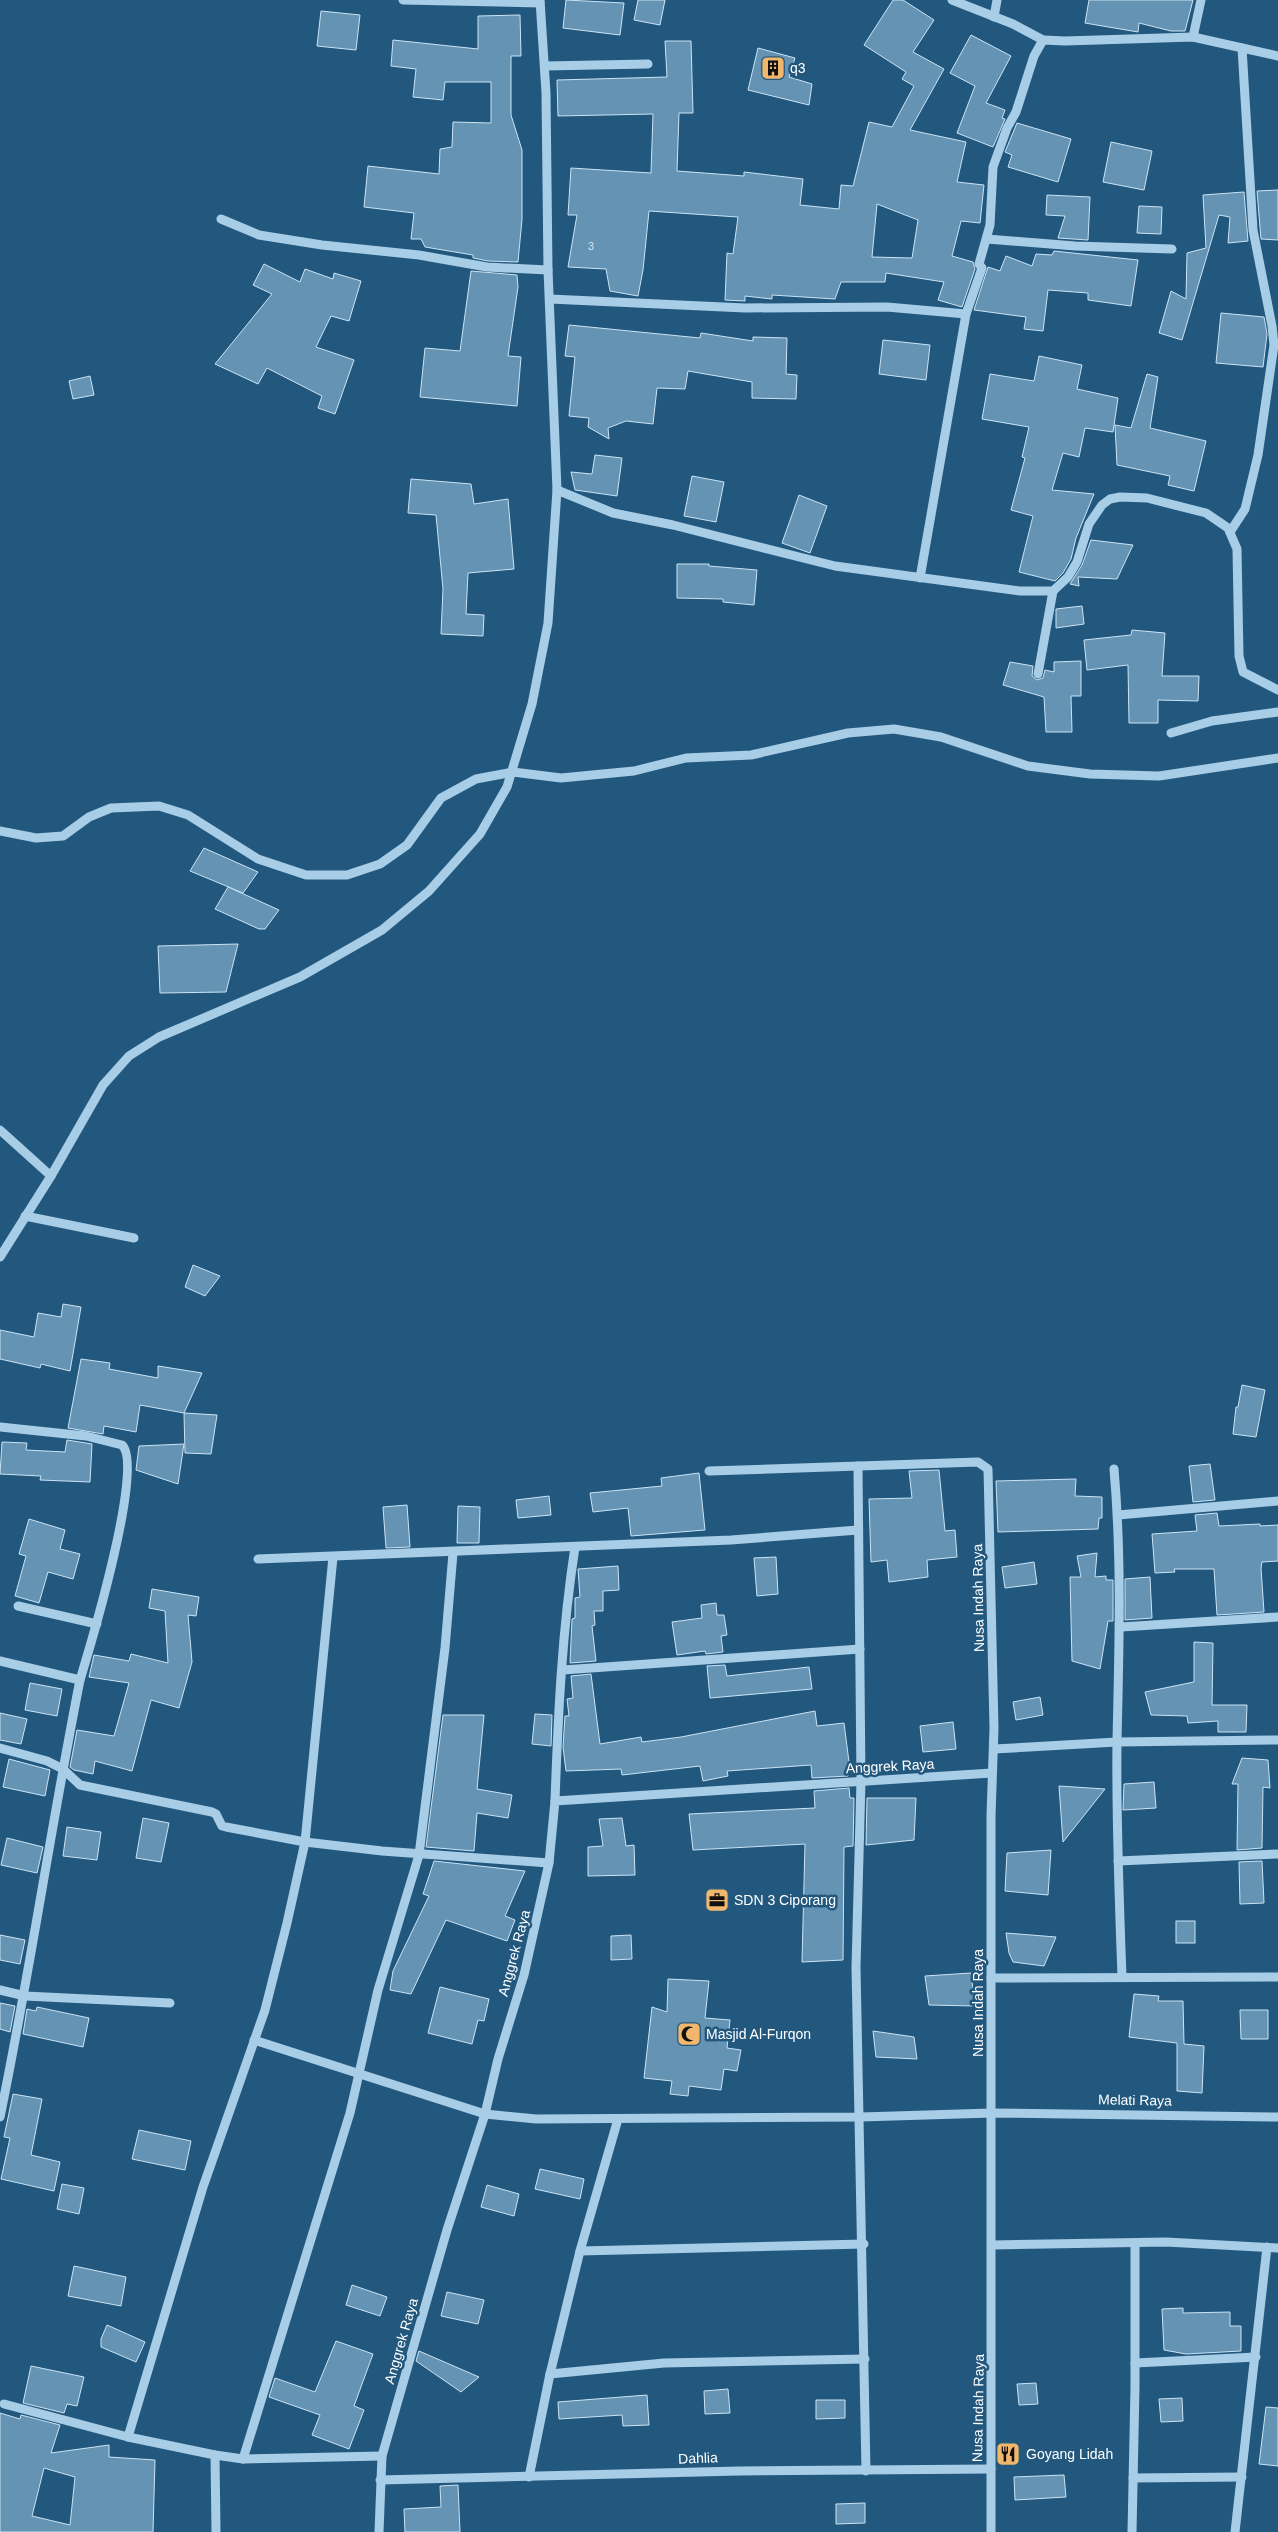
<svg xmlns="http://www.w3.org/2000/svg" width="1278" height="2532" font-family="Helvetica,sans-serif">
  <style>
    .building { fill: #6493b3; stroke: #cbe4f5; fill-rule: evenodd }
    .lines { fill: none; stroke-linecap: round; stroke-linejoin: round }
    .minor { stroke: #a8cde6; stroke-width: 9 }
    .labels { text-anchor: middle; stroke-width: 5; stroke-linejoin: round; paint-order: stroke }
    .number-label { font-size: 11px; fill: #d8e4ec }
    .poi-label { font-size: 14px; fill: #fff; stroke: #23587e; text-anchor: start }
    .street-label { font-size: 14px; fill: #fff; stroke: #23587e }
  </style>
  <rect width="100%" height="100%" fill="#23587e"/>
  <!-- building -->
  <g class="building">
    <path d="M566,0L624,3L620,35L563,28Z"/>
    <path d="M638,0H665L660,25L634,20Z"/>
    <path d="M893,0H903L934,20L913,52L944,69L910,130L966,142L957,182L984,185L980,223L961,221L952,256L973,262L975,269L962,307L938,300L944,282L886,273L885,282H841L835,299L772,295V299L745,296V301L725,300L727,253L733,254L738,217L649,211L643,270L638,296L610,291L606,269L568,267L577,215H568L571,168L651,173L653,114L558,116L557,80L667,77L665,41H691L693,113H679L677,171L744,176V172L803,179L800,205L839,209L841,185L853,186L869,122L892,127L914,86L902,79L906,72L864,45ZM877,204L918,220L912,258L872,257Z"/>
    <path d="M1089,0H1193L1185,31H1171L1139,23L1138,32L1085,23Z"/>
    <path d="M321,11L360,15L356,50L317,46Z"/>
    <path d="M520,15L521,56H511V115L522,150V219L518,262L488,261L473,258V255L425,247L421,239H411L414,213L364,207L368,166L439,174L440,149L452,147L453,122L491,123V82H445L443,100L413,97L416,69L391,66L393,40L478,49V16Z"/>
    <path d="M971,35L1011,56L986,103L1005,110L1002,118L1005,119L993,147L957,133L975,86L950,73Z"/>
    <path d="M758,48L795,58L789,77L812,84L809,105L748,90Z"/>
    <path d="M1017,123L1071,139L1058,182L1008,167L1012,155L1005,152Z"/>
    <path d="M1111,142L1152,151L1144,190L1103,182Z"/>
    <path d="M1278,190V240L1261,239L1257,191Z"/>
    <path d="M1244,192L1248,241L1228,243L1230,217L1219,215L1182,340L1159,333L1171,291L1186,299L1187,253L1206,248L1203,195Z"/>
    <path d="M1047,195L1090,197L1088,240L1058,238L1065,216L1046,215Z"/>
    <path d="M1139,206L1162,207L1161,234L1137,233Z"/>
    <path d="M1054,251L1138,260L1131,306L1088,300V293L1048,290L1043,331L1024,329L1026,317L974,310L988,267L1000,271L1006,256L1032,266L1036,254L1052,255Z"/>
    <path d="M264,264L300,282L305,269L333,279L334,273L361,281L349,321L331,316L316,347L354,360L335,414L318,408L322,396L267,368L258,384L215,364L272,294L253,285Z"/>
    <path d="M471,271L517,275L518,287L508,356L521,357L517,406L420,397L425,348L460,351Z"/>
    <path d="M1221,313L1264,317L1267,334L1263,367L1216,363Z"/>
    <path d="M569,325L700,338L701,333L753,341V337L787,338L786,374L797,375L796,399L752,398V382L688,371L685,389L657,388L653,424L626,421L608,428L609,439L588,427L589,418L569,416L575,357L565,356Z"/>
    <path d="M883,340L930,345L926,380L879,374Z"/>
    <path d="M1039,356L1082,365L1077,389L1118,398L1113,432L1085,428L1079,457L1063,453L1052,490L1094,494L1076,538L1071,559L1063,573L1055,581L1019,572L1033,516L1011,510L1025,458L1022,457L1029,427L982,419L990,374L1034,381Z"/>
    <path d="M1147,374L1158,377L1150,428L1206,441L1194,491L1168,485L1170,476L1117,465L1115,425L1131,428Z"/>
    <path d="M90,376L94,395L73,399L69,381Z"/>
    <path d="M595,455L622,458L617,496L575,490L571,472L592,474Z"/>
    <path d="M692,476L724,482L716,522L684,516Z"/>
    <path d="M411,479L471,484L474,504L508,499L514,569L468,573L466,614L484,615L483,636L441,634L443,589L436,515L408,513Z"/>
    <path d="M799,495L827,506L810,553L782,543Z"/>
    <path d="M1091,540L1133,545L1117,579L1078,577L1079,586L1070,584L1082,565Z"/>
    <path d="M677,564H709V566L757,570L754,605L723,602V599L677,598Z"/>
    <path d="M1082,606L1084,624L1056,628V609Z"/>
    <path d="M1132,630L1165,633L1162,676H1199L1198,701L1158,700V723H1129L1128,665L1087,670L1084,640L1131,635Z"/>
    <path d="M1081,661V696H1071L1072,732H1046L1044,697L1003,685L1010,662L1033,666L1032,676L1037,680L1043,678L1045,670L1054,672V662Z"/>
    <path d="M204,848L258,872L243,893L190,871Z"/>
    <path d="M228,887L279,910L265,929H259L215,909Z"/>
    <path d="M238,944L226,992L160,993L158,946Z"/>
    <path d="M193,1265L220,1276L205,1296L185,1287Z"/>
    <path d="M63,1304L81,1307L70,1371L41,1364L40,1368L0,1359V1330L34,1337L38,1313L61,1317Z"/>
    <path d="M81,1359L110,1363L109,1369L158,1378V1366L202,1373L184,1413L140,1405L136,1432L104,1426L103,1434L68,1428Z"/>
    <path d="M1242,1385L1265,1390L1256,1437L1233,1434L1236,1407H1238Z"/>
    <path d="M184,1413L217,1415L211,1454L185,1453Z"/>
    <path d="M67,1440L92,1444L90,1482L40,1480L41,1476L0,1474L2,1442L27,1443L26,1450L65,1452Z"/>
    <path d="M184,1444L178,1484L136,1470L139,1446Z"/>
    <path d="M1210,1464L1215,1500L1193,1502L1189,1466Z"/>
    <path d="M939,1470L945,1531L955,1530L957,1557L927,1560L928,1577L889,1582L887,1560L871,1562L869,1499L912,1498L909,1471Z"/>
    <path d="M699,1473L705,1530L631,1536L628,1508L593,1512L590,1493L662,1486L661,1478Z"/>
    <path d="M1076,1479L1075,1496L1102,1497V1518H1099L1098,1529L998,1532L996,1481Z"/>
    <path d="M549,1496L551,1515L518,1518L516,1500Z"/>
    <path d="M407,1505L410,1547L386,1548L383,1507Z"/>
    <path d="M458,1506L480,1507L479,1543H457Z"/>
    <path d="M1217,1513L1219,1526L1260,1524V1526L1278,1525V1561L1262,1562L1261,1568L1264,1612L1217,1615L1214,1569H1174L1175,1572L1155,1573L1152,1534L1197,1531L1195,1515Z"/>
    <path d="M29,1519L65,1530L60,1549L80,1554L73,1579L48,1572L39,1603L15,1596L26,1556L19,1554Z"/>
    <path d="M1097,1553L1095,1577L1106,1576V1580H1113V1621H1108L1100,1669L1072,1661L1070,1577H1081L1077,1556Z"/>
    <path d="M776,1557L778,1594L757,1596L754,1558Z"/>
    <path d="M1034,1562L1037,1584L1005,1588L1002,1567Z"/>
    <path d="M618,1566L619,1590L603,1591V1611H594L595,1625L592,1626L596,1661L570,1663L572,1619L575,1618V1598L580,1597L578,1569Z"/>
    <path d="M1150,1577L1152,1618L1125,1620V1579Z"/>
    <path d="M152,1589L199,1597L196,1616L188,1615L192,1662L179,1708L151,1700L132,1771L95,1761L93,1774L74,1770L70,1767L77,1730L114,1736L129,1683L89,1677L94,1655L129,1661L131,1654L168,1663L165,1611L149,1608Z"/>
    <path d="M716,1603L717,1615H724L727,1635L721,1636L723,1652L706,1654L705,1651L677,1655L672,1622L702,1618L701,1605Z"/>
    <path d="M1194,1642L1213,1643L1212,1705H1247L1246,1732H1218V1721L1188,1723L1187,1716L1151,1715L1145,1692L1194,1682Z"/>
    <path d="M725,1665L727,1676L809,1667L812,1689L710,1698L707,1666Z"/>
    <path d="M591,1674L600,1744L641,1737L642,1742L681,1737L815,1711L817,1726L844,1723L849,1762L847,1763L848,1776L812,1778L811,1765L727,1771L728,1776L703,1781L700,1766L622,1775L621,1769L566,1771L563,1747L565,1716H569L567,1699L573,1698L571,1676Z"/>
    <path d="M30,1683L62,1689L57,1716L25,1710Z"/>
    <path d="M1040,1697L1043,1715L1016,1720L1013,1702Z"/>
    <path d="M0,1713L27,1719L21,1744L0,1740Z"/>
    <path d="M535,1714L552,1715L551,1746L532,1744Z"/>
    <path d="M443,1715H484L477,1789L512,1795L508,1818L477,1813L474,1851L426,1847Z"/>
    <path d="M953,1722L956,1749L923,1752L920,1726Z"/>
    <path d="M1242,1758L1268,1760L1270,1788L1263,1787L1262,1848L1237,1850L1238,1784H1232Z"/>
    <path d="M9,1759L50,1770L45,1796L3,1787Z"/>
    <path d="M1154,1782L1156,1808L1123,1810L1124,1784Z"/>
    <path d="M1059,1786L1105,1789L1063,1842Z"/>
    <path d="M849,1788L850,1798H854L853,1846L844,1847L843,1960L802,1962L805,1844L693,1850L689,1814L815,1808L814,1791Z"/>
    <path d="M867,1798H916L914,1840L866,1845Z"/>
    <path d="M143,1818L169,1823L161,1862L136,1858Z"/>
    <path d="M622,1818L626,1846L634,1845L635,1875L588,1876V1847L603,1846L599,1819Z"/>
    <path d="M67,1827L101,1832L97,1860L63,1856Z"/>
    <path d="M7,1838L43,1847L37,1873L1,1865Z"/>
    <path d="M1051,1850L1048,1895L1005,1891L1007,1853Z"/>
    <path d="M434,1861L525,1871L505,1916L515,1920L507,1941L446,1920L411,1994L390,1990L393,1971L429,1896L423,1894Z"/>
    <path d="M1262,1861L1264,1903L1240,1904L1239,1862Z"/>
    <rect x="1176" y="1921" width="19" height="22"/>
    <path d="M1006,1933L1056,1937L1044,1966L1013,1962L1009,1953Z"/>
    <path d="M0,1935L25,1940L20,1964L0,1960Z"/>
    <path d="M631,1935L632,1959L611,1960V1936Z"/>
    <path d="M971,1973L975,2006L929,2005L925,1976Z"/>
    <path d="M668,1979L709,1981L705,2018L730,2020L727,2048L741,2050L737,2071L724,2069L721,2090L689,2086L688,2096L670,2094L672,2081L644,2078L652,2007L667,2012Z"/>
    <path d="M440,1987L489,1999L484,2021L478,2020L472,2044L428,2033Z"/>
    <path d="M1134,1994L1159,1996L1158,2001H1183L1184,2044L1204,2046L1202,2093L1177,2091V2043L1129,2037Z"/>
    <path d="M0,2003L15,2006L10,2032L0,2029Z"/>
    <path d="M37,2007L89,2018L83,2047L23,2034L27,2009L36,2011Z"/>
    <path d="M1240,2010H1268V2039H1241Z"/>
    <path d="M873,2031L914,2037L917,2059L876,2057Z"/>
    <path d="M13,2094L42,2099L31,2155L60,2162L54,2191L1,2179L10,2138L4,2137Z"/>
    <path d="M139,2130L191,2141L185,2170L132,2159Z"/>
    <path d="M540,2169L584,2179L580,2199L535,2189Z"/>
    <path d="M62,2184L84,2188L79,2214L57,2209Z"/>
    <path d="M487,2185L519,2194L514,2216L481,2207Z"/>
    <path d="M74,2266L126,2277L121,2306L68,2296Z"/>
    <path d="M352,2285L387,2297L380,2316L346,2305Z"/>
    <path d="M447,2292L484,2300L478,2324L441,2316Z"/>
    <path d="M1183,2308V2313L1230,2312V2326H1241V2351L1186,2354L1164,2350L1162,2309Z"/>
    <path d="M107,2325L145,2342L136,2362L101,2347V2339Z"/>
    <path d="M336,2341L373,2354L354,2406L364,2410L349,2449L312,2435L320,2415L269,2397L275,2378L315,2392Z"/>
    <path d="M419,2351L479,2377L461,2392L416,2361Z"/>
    <path d="M31,2366L84,2377L77,2406L67,2404L64,2413L23,2403Z"/>
    <path d="M1036,2383L1038,2404L1019,2405L1017,2384Z"/>
    <path d="M728,2389L730,2413L705,2414L704,2391Z"/>
    <path d="M647,2395L649,2425L623,2426L622,2415L559,2419L558,2402Z"/>
    <path d="M1182,2398L1183,2421L1161,2422L1159,2399Z"/>
    <path d="M816,2400H845V2418L816,2419Z"/>
    <path d="M1266,2407L1278,2408V2466L1259,2464Z"/>
    <path d="M0,2413L20,2419L21,2415L60,2425L51,2453L109,2445V2457L155,2460L153,2532H0ZM44,2468L75,2477L70,2525L32,2516Z"/>
    <path d="M1064,2475L1066,2497L1015,2500L1014,2477Z"/>
    <path d="M458,2485L460,2532H405L404,2509L441,2507L440,2486Z"/>
    <path d="M865,2503V2523L836,2524V2504Z"/>
  </g>
  <g class="lines">
    <!-- minor -->
    <g class="minor">
      <path d="M403,0L540,3"/>
      <path d="M952,0L1013,24L1043,40"/>
      <path d="M994,17L997,0"/>
      <path d="M1193,37L1201,0"/>
      <path d="M545,66L648,64"/>
      <path d="M221,219L259,235L322,245L419,255L487,267L548,270"/>
      <path d="M987,239L1075,246L1172,249"/>
      <path d="M550,299L745,308L887,307L966,314"/>
      <path d="M557,490L613,513L673,525L835,566L1020,591H1053L1068,577L1077,562L1089,524L1102,505L1110,499L1120,497L1147,498L1206,513L1228,528L1237,549L1239,656L1243,672L1278,690"/>
      <path d="M1230,532L1245,509L1258,455L1274,345L1272,326L1253,230L1242,48"/>
      <path d="M920,578L966,314L982,268L979,264L990,225L993,167L1007,128L1016,112L1034,56L1043,40L1065,41L1193,37L1278,56"/>
      <path d="M1038,674L1053,591"/>
      <path d="M1171,733L1212,721L1278,712"/>
      <path d="M0,831L36,838L63,836L89,817L111,808L159,806L188,815L258,859L306,875H347L380,864L407,845L441,798L476,779L513,772L561,778L634,771L686,758L751,755L848,733L894,729L941,737L1028,766L1090,774L1159,776L1278,758"/>
      <path d="M0,1130L51,1176"/>
      <path d="M25,1216L134,1238"/>
      <path d="M0,1257L51,1176L103,1085L129,1056L159,1037L300,977L382,930L429,891L480,834L507,787L532,704L548,623L557,490L548,270L546,93L540,0"/>
      <path d="M0,1427L86,1436L122,1445C145,1465 90,1647 80,1680L0,1661"/>
      <path d="M858,1466L861,1781L856,1967L866,2471"/>
      <path d="M1114,1469C1122,1560 1119,1650 1117,1741C1116,1820 1119,1898 1122,1976"/>
      <path d="M709,1471L978,1462L988,1469L994,1728L991,1816V2532"/>
      <path d="M1118,1515L1278,1501"/>
      <path d="M258,1559L731,1540L858,1530"/>
      <path d="M18,1606L97,1624"/>
      <path d="M1121,1627L1278,1617"/>
      <path d="M563,1670L860,1649"/>
      <path d="M0,1748L47,1761L63,1769L80,1785L212,1812L216,1814L222,1826L226,1827L305,1842L382,1851L549,1863"/>
      <path d="M994,1749L1117,1742L1278,1740"/>
      <path d="M555,1801C558,1716 562,1631 575,1547"/>
      <path d="M1118,1861L1278,1854"/>
      <path d="M991,1978L1278,1977"/>
      <path d="M0,1990L25,1996L170,2003"/>
      <path d="M254,2040L485,2114L536,2119L861,2117L992,2113L1278,2117"/>
      <path d="M0,2117C30,1972 51,1826 80,1680"/>
      <path d="M993,2245L1166,2242L1278,2248"/>
      <path d="M580,2251L864,2244"/>
      <path d="M1135,2363L1256,2357"/>
      <path d="M550,2374L664,2363L865,2359"/>
      <path d="M4,2404L128,2437L215,2455L243,2459L382,2456"/>
      <path d="M128,2437L203,2187L265,2010L287,1923L305,1842L333,1557"/>
      <path d="M215,2455L216,2532"/>
      <path d="M243,2459L350,2113L378,1990L419,1855L445,1648L453,1553"/>
      <path d="M529,2477L550,2374L580,2251L618,2119"/>
      <path d="M1133,2478L1242,2477"/>
      <path d="M380,2480L739,2471L991,2469"/>
      <path d="M379,2532L382,2456L447,2230L485,2114L498,2059L524,1975L549,1863L555,1801L992,1773"/>
      <path d="M1132,2532L1135,2387V2243"/>
      <path d="M1235,2532L1267,2247"/>
    </g>
  </g>
  <!-- icons -->
  <defs>
    <g id="building-square" transform="scale(1.25)"><rect x="-9" y="-9" width="18" height="18" rx="4" fill="#f1b76c" stroke="#23587e"/><path d="M-4-6H4V6H1V3H-1V6H-4ZM-2.5-4.3h1.7v1.8h-1.7ZM.8-4.3h1.7v1.8H.8ZM-2.5-1h1.7V.8h-1.7ZM.8-1h1.7V.8H.8Z" fill="#111"/></g>
    <g id="office-square" transform="scale(1.25)"><rect x="-9" y="-9" width="18" height="18" rx="4" fill="#f1b76c" stroke="#23587e"/><path d="M-6-3h4V-5.5h4V-3h4V5H-6ZM-1-4.5V-3h2v-1.5ZM-6 0V1H6V0Z" fill="#111"/></g>
    <g id="mosque-square" transform="scale(1.25)"><rect x="-9" y="-9" width="18" height="18" rx="4" fill="#f1b76c" stroke="#23587e"/><path d="M3.5-4.9A6 6 0 1 0 3.5 4.9A5 5 0 1 1 3.5-4.9Z" fill="#111"/></g>
    <g id="restaurant-square" transform="scale(1.25)"><rect x="-9" y="-9" width="18" height="18" rx="4" fill="#f1b76c" stroke="#23587e"/><path d="M-5-6h1v4h1v-4h1v4h1v-4h1v5L-1.5 .5V6h-2V.5L-5-1ZM5-6V6H3V1.5H1.5Q1.5-4 5-6Z" fill="#111"/></g>
  </defs>
  <g fill-rule="evenodd">
    <use href="#building-square" x="773" y="68"/>
    <use href="#office-square" x="717" y="1900"/>
    <use href="#mosque-square" x="689" y="2034"/>
    <use href="#restaurant-square" x="1008" y="2454"/>
  </g>
  <g class="labels">
    <!-- number labels -->
    <g class="number-label">
      <text x="591" y="250">3</text>
    </g>
    <!-- poi labels -->
    <g class="poi-label">
      <text x="790" y="73">q3</text>
      <text x="734" y="1905">SDN 3 Ciporang</text>
      <text x="706" y="2039">Masjid Al-Furqon</text>
      <text x="1026" y="2459">Goyang Lidah</text>
    </g>
    <!-- street labels -->
    <g class="street-label">
      <text transform="translate(978 1598) rotate(-91)" y="5">Nusa Indah Raya</text>
      <text transform="translate(890 1766) rotate(-3)" y="5">Anggrek Raya</text>
      <text transform="translate(514 1953) rotate(-75)" y="5">Anggrek Raya</text>
      <text transform="translate(978 2003) rotate(-90)" y="5">Nusa Indah Raya</text>
      <text transform="translate(1135 2100) rotate(1)" y="5">Melati Raya</text>
      <text transform="translate(401 2341) rotate(-74)" y="5">Anggrek Raya</text>
      <text transform="translate(978 2408) rotate(-89)" y="5">Nusa Indah Raya</text>
      <text transform="translate(698 2458) rotate(-2)" y="5">Dahlia</text>
    </g>
  </g>
</svg>
